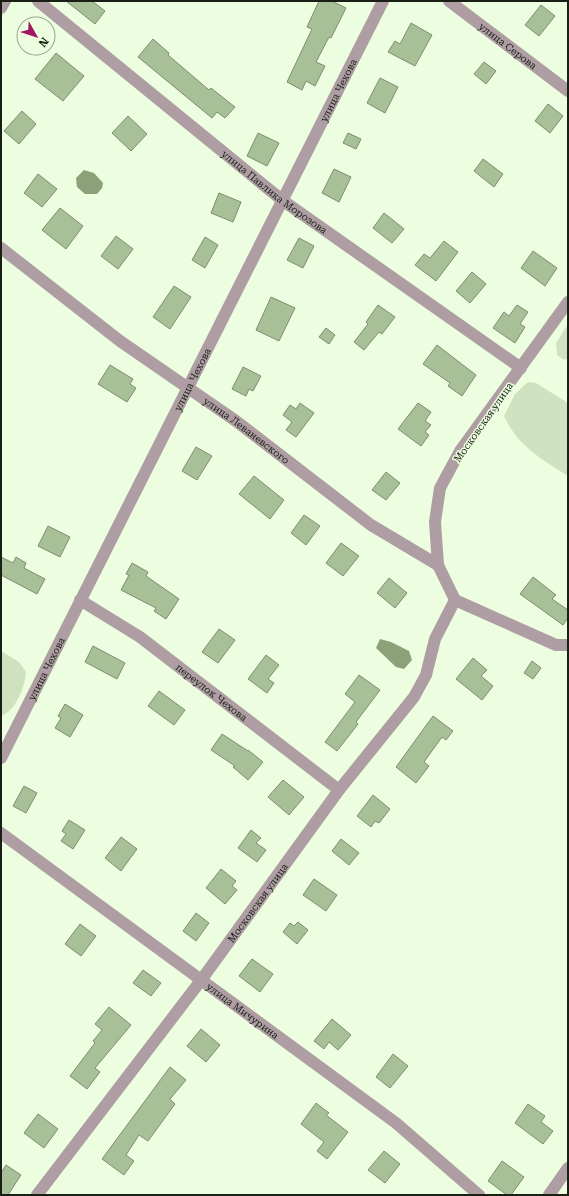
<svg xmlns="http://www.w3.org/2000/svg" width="569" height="1196" font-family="'Roboto Serif',serif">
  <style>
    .green { fill: #cee2bf }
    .water { fill: #8aa179 }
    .building { fill: #a8c097; stroke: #7e8d72 }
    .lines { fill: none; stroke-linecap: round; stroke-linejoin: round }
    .street { stroke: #ae9ea4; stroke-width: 12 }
    .labels { text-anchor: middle; stroke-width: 3; stroke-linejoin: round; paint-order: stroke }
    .street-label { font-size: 10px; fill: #191f14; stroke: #ecfedf }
  </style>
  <rect width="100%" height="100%" fill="#ecfedf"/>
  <!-- green -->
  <g class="green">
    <path d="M568,324V358L564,360L557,355L556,343Z"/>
    <path d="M528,382L536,383L568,403V476C541,459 518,446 504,416L515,394Z"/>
    <path d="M1,651L19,662L26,672C25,686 16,711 1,716Z"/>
  </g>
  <!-- water -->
  <g class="water">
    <path d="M84,170L94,173L103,183L102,188L97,194H85L77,187L76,178Z"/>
    <path d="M380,639L391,642L409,651L412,660L404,669L396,667L376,648Z"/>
  </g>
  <!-- building -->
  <g class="building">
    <path d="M66,1H92L105,11L95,24Z"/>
    <path d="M319,1H332L346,8L331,38L329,37L316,62L325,66L315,86L306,81L302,90L287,82L312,29L307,27Z"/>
    <path d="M541,5L555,16L539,36L525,25Z"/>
    <path d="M411,23L432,35L415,66L388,52L395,41L400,44Z"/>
    <path d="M153,39L169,53L168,55L209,90L211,88L235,107L225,118L217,112L212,118L138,57Z"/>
    <path d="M56,53L84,76L63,101L35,79Z"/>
    <path d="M484,62L496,71L486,84L474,74Z"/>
    <path d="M380,78L398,87L385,113L367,103Z"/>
    <path d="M548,104L563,116L550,133L535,121Z"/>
    <path d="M22,111L36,124L19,144L4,131Z"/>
    <path d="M128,116L147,134L131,151L112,133Z"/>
    <path d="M258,133L279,143L267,166L247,156Z"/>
    <path d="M348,133L361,139L356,149L343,143Z"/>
    <path d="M483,159L503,174L494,187L474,171Z"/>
    <path d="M334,169L351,177L339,202L322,193Z"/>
    <path d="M38,174L57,189L42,207L24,193Z"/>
    <path d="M219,193L241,202L233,222L211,213Z"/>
    <path d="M60,208L83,226L66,249L42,230Z"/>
    <path d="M384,213L404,229L392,243L373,228Z"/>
    <path d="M116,236L133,249L118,269L101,256Z"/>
    <path d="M205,237L218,245L205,268L192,260Z"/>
    <path d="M299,238L314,246L303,268L287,260Z"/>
    <path d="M444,241L458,252L436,281L415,265L424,254L430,258Z"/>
    <path d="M533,251L557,268L545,286L521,268Z"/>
    <path d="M472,272L486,284L470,303L456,291Z"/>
    <path d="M174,286L191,297L170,329L153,317Z"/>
    <path d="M271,297L295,308L279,341L256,330Z"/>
    <path d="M378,305L395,317L382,334L379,332L364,350L354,342L368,324L366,322Z"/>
    <path d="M517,305L528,312L520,324L525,327L515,343L493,328L504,312L509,316Z"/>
    <path d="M326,328L335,335L329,344L319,337Z"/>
    <path d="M437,345L476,375L462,396L448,386L450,383L423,364Z"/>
    <path d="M110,365L133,379L130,384L136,388L127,402L98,384Z"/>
    <path d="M243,367L261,376L253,391L249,389L246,396L232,389Z"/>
    <path d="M300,403L314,413L296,437L286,430L292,422L283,415L290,405L296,409Z"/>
    <path d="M418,403L431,412L425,421L431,425L425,432L429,435L421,446L398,429Z"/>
    <path d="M196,447L212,456L197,480L182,471Z"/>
    <path d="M386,472L400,483L386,500L372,490Z"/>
    <path d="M254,476L284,500L270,519L239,494Z"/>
    <path d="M304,515L320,526L306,545L291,533Z"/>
    <path d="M48,526L70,537L60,557L38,546Z"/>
    <path d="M341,543L359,556L343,576L326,563Z"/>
    <path d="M1,557L13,563L16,557L26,563L24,568L45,579L37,594L1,575Z"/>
    <path d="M132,563L148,572L146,576L179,599L166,619L154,611L156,608L121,590L129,575L126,574Z"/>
    <path d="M533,577L556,595L552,599L568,610V618L563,625L520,594Z"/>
    <path d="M389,578L407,593L395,608L377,593Z"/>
    <path d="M219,629L235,640L218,663L202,652Z"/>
    <path d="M93,646L125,663L117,679L85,662Z"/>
    <path d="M266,655L279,665L268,679L274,683L267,693L248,679Z"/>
    <path d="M473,658L487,670L481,676L493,686L482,700L456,679Z"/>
    <path d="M532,661L541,668L533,679L524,673Z"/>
    <path d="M359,675L380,690L356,722L358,724L337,751L325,742L355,702L345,694Z"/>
    <path d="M159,691L185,710L174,725L148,706Z"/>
    <path d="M65,704L83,715L70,737L55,728L61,718L58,716Z"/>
    <path d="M433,716L453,731L446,740L442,737L424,762L429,766L416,783L396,767Z"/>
    <path d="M222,734L248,751V750L263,762L248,780L233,767L235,766L211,750Z"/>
    <path d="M283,780L304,797L289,815L268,797Z"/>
    <path d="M24,786L37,793L26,813L13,806Z"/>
    <path d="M373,795L390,809L379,823L375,821L371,827L357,816Z"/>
    <path d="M69,820L85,830L73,849L61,841L66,834L62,831Z"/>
    <path d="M251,830L261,838L256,843L266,850L257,862L238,848Z"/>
    <path d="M121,837L137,849L121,871L105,858Z"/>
    <path d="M341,839L359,853L349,865L332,851Z"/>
    <path d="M221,869L236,881L232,886L237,890L225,904L206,888Z"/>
    <path d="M314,879L337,895L326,911L303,895Z"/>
    <path d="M196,913L209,923L196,941L183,931Z"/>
    <path d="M298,922L308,930L297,944L283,932L290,923L294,926Z"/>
    <path d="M80,924L96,936L81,956L65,944Z"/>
    <path d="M252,959L273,974L260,992L239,976Z"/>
    <path d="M143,970L161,983L151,996L133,983Z"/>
    <path d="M109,1007L131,1025L95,1068L100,1072L87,1089L70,1076L95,1043L93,1041L102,1030L95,1024Z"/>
    <path d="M332,1019L351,1035L338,1050L329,1042L324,1049L314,1041Z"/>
    <path d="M201,1029L220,1045L206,1062L187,1046Z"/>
    <path d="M393,1054L408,1066L390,1088L376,1077Z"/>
    <path d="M170,1067L186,1080L170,1099L175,1104L148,1141L139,1135L126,1155L134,1161L124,1175L102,1159Z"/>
    <path d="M316,1103L329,1113L326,1115L348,1132L327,1159L317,1151L324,1142L301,1124Z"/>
    <path d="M528,1104L545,1116L541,1122L553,1131L543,1144L515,1123Z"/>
    <path d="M38,1114L58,1129L44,1148L24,1133Z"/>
    <path d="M384,1151L400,1164L385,1183L368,1170Z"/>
    <path d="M502,1161L524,1177L511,1195H507L488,1181Z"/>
    <path d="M6,1165L21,1175L8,1195H1V1173Z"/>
  </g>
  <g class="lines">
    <!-- street -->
    <g class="street">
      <path id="s1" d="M38,1L282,200L521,368"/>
      <path id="s2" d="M449,1L568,91"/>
      <path d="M1,8L5,1"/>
      <path id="s3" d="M1,248L120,341L236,421L371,525L438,565"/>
      <path d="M568,302L460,451L440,488L435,522L438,565L455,600L556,645H568"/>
      <path id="s4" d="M80,600L140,637L339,790"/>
      <path id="s5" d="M1,758L383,1"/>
      <path id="s6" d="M1,833L396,1123L479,1195"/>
      <path id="s7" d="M37,1195L202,979L339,790L414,697L426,675L435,639L455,600"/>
      <path d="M549,1195L568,1168"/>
    </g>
  </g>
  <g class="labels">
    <!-- street labels -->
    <g class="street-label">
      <text dy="4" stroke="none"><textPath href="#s2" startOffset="74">улица Серова</textPath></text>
      <text dy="4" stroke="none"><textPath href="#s5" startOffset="748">улица Чехова</textPath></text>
      <text dy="4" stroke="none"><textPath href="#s1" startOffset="304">улица Павлика Морозова</textPath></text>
      <text dy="4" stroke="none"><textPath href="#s5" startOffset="424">улица Чехова</textPath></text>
      <text transform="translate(483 422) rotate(-55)" y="4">Московская улица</text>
      <text dy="4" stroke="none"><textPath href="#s3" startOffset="306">улица Леваневского</textPath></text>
      <text dy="4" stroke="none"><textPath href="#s5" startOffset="100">улица Чехова</textPath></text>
      <text dy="4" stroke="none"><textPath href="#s4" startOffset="161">переулок Чехова</textPath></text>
      <text dy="4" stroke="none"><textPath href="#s7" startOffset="366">Московская улица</textPath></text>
      <text dy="4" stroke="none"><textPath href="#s6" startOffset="300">улица Мичурина</textPath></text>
    </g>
  </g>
  <!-- border -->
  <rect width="569" height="1196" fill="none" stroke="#191f14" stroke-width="4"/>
  <!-- north arrow -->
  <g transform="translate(36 36) rotate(129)"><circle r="19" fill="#ecfedf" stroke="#98a58e"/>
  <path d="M0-3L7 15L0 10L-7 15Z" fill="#a11761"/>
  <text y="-6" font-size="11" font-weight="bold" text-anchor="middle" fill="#191f14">N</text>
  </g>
</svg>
